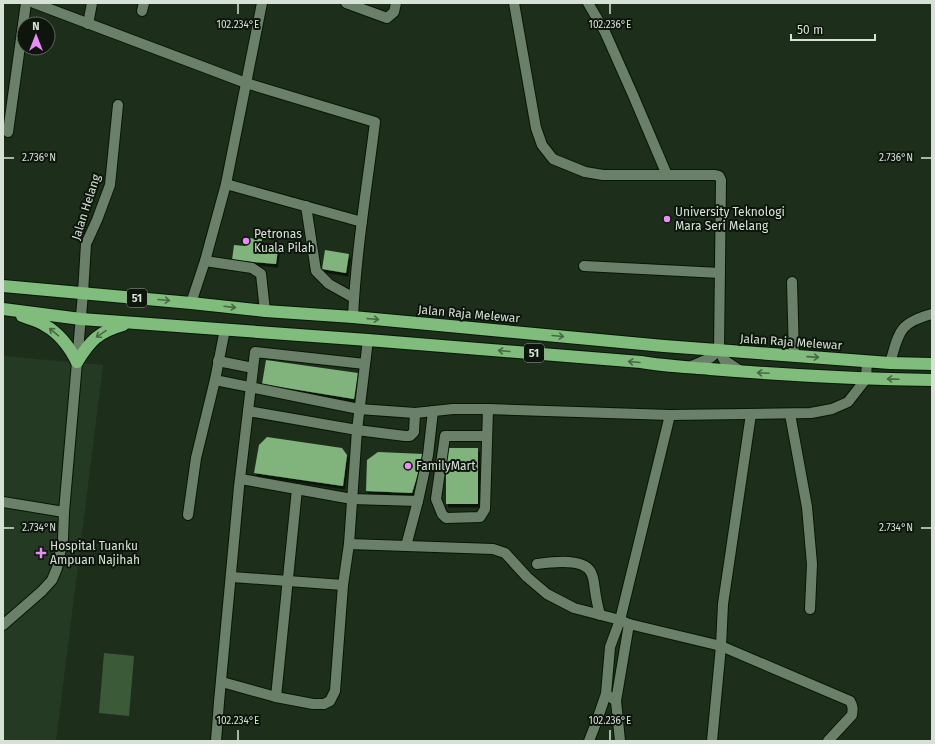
<svg xmlns="http://www.w3.org/2000/svg" width="935" height="744" font-family="'Fira Sans',sans-serif">
  <style>
    .built { fill: #243a22 }
    .green { fill: #3b5a38 }
    .building { fill: #80b47b; filter: url(#shadow) }
    .lines { fill: none; stroke-linecap: round; stroke-linejoin: round }
    .minor-casing { stroke: #061705; stroke-width: 12 }
    .highway-casing { stroke: #061705; stroke-width: 14 }
    .minor { stroke: #6b8069; stroke-width: 10 }
    .highway { stroke: #80bc7b; stroke-width: 12 }
    .oneway { stroke: #466844 }
    .ticks { fill: none; stroke: #d6e2d5; stroke-width: 1.5 }
    .poi-dot { fill: #ec8cfa; stroke: #0d150c; stroke-width: 1.5 }
    .labels { text-anchor: middle; stroke-width: 4; stroke-linejoin: round; paint-order: stroke }
    .shield { fill: #0d150c; stroke: #9aa499; stroke-width: 1 }
    .shield-label { font-size: 11px; font-weight: bold; fill: #d6e2d5 }
    .street-label { font-size: 12px; fill: #d6e2d5; stroke: #0d150c }
    .poi-label { font-size: 12px; fill: #d6e2d5; stroke: #0d150c; text-anchor: start }
    .ticks-label { font-size: 10px; text-anchor: middle; fill: #d6e2d5; stroke: #0d150c; stroke-width: 4; stroke-linejoin: round; paint-order: stroke }
  </style>
  <defs>
    <filter id="shadow"><feDropShadow dx="2" dy="3.5" stdDeviation="0" flood-color="#0009"/></filter>
  </defs>
  <rect width="100%" height="100%" fill="#1d2f1b"/>
  <!-- built -->
  <path class="built" d="M3,356L103,365L56,741H3Z"/>
  <!-- green -->
  <path class="green" d="M104,653L134,656L129,716L99,713Z"/>
  <!-- building -->
  <g class="building">
    <path d="M246,238L262,239L261,248L278,249L276,264L232,260L234,245L245,246Z"/>
    <path d="M325,250L349,254L346,273L322,269Z"/>
    <path d="M266,360L358,373L354,399L262,384Z"/>
    <path d="M267,437L342,448L347,455L343,486L254,473L259,445Z"/>
    <rect x="446" y="448" width="32" height="56"/>
    <path d="M378,452L424,454L412,493L366,491L367,460Z"/>
  </g>
  <g class="lines">
    <!-- minor casing -->
    <g class="minor-casing">
      <g id="minor">
        <path d="M34,3L246,83L375,122C367,187 356,252 353,317"/>
        <path d="M346,3L387,18L394,12L396,3"/>
        <path d="M514,3L536,128L542,145L553,159L585,172L603,175H715L719,176L721,180L719,350L724,360L742,372"/>
        <path d="M588,3L605,32L633,95L667,175"/>
        <path d="M142,11L144,3"/>
        <path d="M88,24L92,3"/>
        <path d="M8,132L26,3"/>
        <path d="M226,184L362,222"/>
        <path d="M306,206L316,271L329,284L354,298"/>
        <path d="M205,261L252,268L261,274L265,311"/>
        <path d="M584,266L720,273"/>
        <path d="M792,282L794,356"/>
        <path d="M191,303L205,261L226,184L262,3"/>
        <path d="M225,329L215,380L359,409L415,413L453,409H488L670,415L811,413L832,409L848,402L866,379L867,361"/>
        <path d="M218,361L253,368"/>
        <path d="M890,363C899,333 898,323 932,314"/>
        <path d="M689,367L710,358L719,350"/>
        <path d="M248,411L357,430L405,436H410L414,432L415,413"/>
        <path d="M790,414L807,507L812,564L810,609"/>
        <path d="M487,436H445L436,499L442,514L446,518L480,517L485,509L488,409"/>
        <path d="M241,479L352,499L418,501"/>
        <path d="M3,502L64,512"/>
        <path d="M188,515L196,458L215,380"/>
        <path d="M349,544L493,549L505,553L527,577L547,594L574,608L620,620L670,415"/>
        <path d="M406,546L418,501L428,455L433,411"/>
        <path d="M537,564C552,562 587,557 592,575C594,579 594,585 595,590C596,599 598,607 600,615"/>
        <path d="M232,577L343,585"/>
        <path d="M3,625L42,591L52,580L57,568L63,539L64,512L83,293L86,244L97,220L110,185L118,105"/>
        <path d="M222,682L276,697L313,704H324L330,701L335,691L343,585L349,544L357,430L368,340"/>
        <path d="M276,697L297,489"/>
        <path d="M616,701L606,694L610,647L620,620L629,624L721,646L850,701C853,706 853,709 852,715L828,741"/>
        <path d="M216,741L219,702L239,487L255,352L365,364"/>
        <path d="M589,741L596,723L606,694"/>
        <path d="M620,741L616,701L629,624"/>
        <path d="M712,741L721,646L723,604L751,414"/>
      </g>
    </g>
    <!-- highway casing -->
    <g class="highway-casing">
      <g id="highway">
        <path d="M3,286L191,303L265,311L353,317L664,346L890,363L932,364"/>
        <path d="M3,309L81,319L368,340L641,362C664,366 687,367 710,369C784,375 858,379 932,380"/>
        <path d="M22,316C30,319 39,321 46,326C60,334 70,348 77,362"/>
        <path d="M77,362C90,341 98,332 123,325"/>
      </g>
    </g>
    <!-- minor -->
    <use href="#minor" class="minor"/>
    <!-- highway -->
    <use href="#highway" class="highway"/>
  </g>
  <!-- one-way arrows -->
  <defs><path id="oneway-shaft" d="M-6 0H5M1.5-3L5.5 0L1.5 3" fill="none" stroke-width="1.6" stroke-linecap="round" stroke-linejoin="round"/></defs>
  <g class="oneway">
    <use href="#oneway-shaft" transform="translate(164 300) rotate(5)"/>
    <use href="#oneway-shaft" transform="translate(230 307) rotate(7)"/>
    <use href="#oneway-shaft" transform="translate(373 319) rotate(5)"/>
    <use href="#oneway-shaft" transform="translate(54 332) rotate(-141)"/>
    <use href="#oneway-shaft" transform="translate(101 334) rotate(146)"/>
    <use href="#oneway-shaft" transform="translate(558 336) rotate(5)"/>
    <use href="#oneway-shaft" transform="translate(504 351) rotate(-175)"/>
    <use href="#oneway-shaft" transform="translate(813 357) rotate(4)"/>
    <use href="#oneway-shaft" transform="translate(634 362) rotate(-175)"/>
    <use href="#oneway-shaft" transform="translate(763 373) rotate(-177)"/>
    <use href="#oneway-shaft" transform="translate(893 379) rotate(-178)"/>
  </g>
  <!-- ticks -->
  <path class="ticks" d="M238,4V14M610,4V14M4,158H14M921,158H931M4,528H14M921,528H931M238,730V740M610,730V740"/>
  <!-- markers -->
  <g class="poi-dot">
    <circle cx="667" cy="219" r="4"/>
    <circle cx="246" cy="241" r="4"/>
    <circle cx="408" cy="466" r="4"/>
    <path d="M39 547h4v4h4v4h-4v4h-4v-4h-4v-4h4z"/>
  </g>
  <g class="labels">
    <!-- shield labels -->
    <g class="shield">
      <rect x="127" y="289" width="20" height="18" rx="3"/>
      <rect x="524" y="344" width="20" height="18" rx="3"/>
    </g>
    <g class="shield-label">
      <text x="137" y="302">51</text>
      <text x="534" y="357">51</text>
    </g>
    <!-- street labels -->
    <g class="street-label">
      <text transform="translate(86 207) rotate(-72)" y="4">Jalan Helang</text>
      <text transform="translate(469 314) rotate(5)" y="4">Jalan Raja Melewar</text>
      <text transform="translate(791 342) rotate(4)" y="4">Jalan Raja Melewar</text>
    </g>
    <!-- poi labels -->
    <g class="poi-label">
      <text x="675" y="216">University Teknologi<tspan x="675" dy="14">Mara Seri Melang</tspan></text>
      <text x="254" y="238">Petronas<tspan x="254" dy="14">Kuala Pilah</tspan></text>
      <text x="416" y="470">FamilyMart</text>
      <text x="50" y="550">Hospital Tuanku<tspan x="50" dy="14">Ampuan Najihah</tspan></text>
    </g>
  </g>
  <g class="ticks-label">
    <text x="238" y="28">102.234°E</text>
    <text x="610" y="28">102.236°E</text>
    <text x="39" y="161">2.736°N</text>
    <text x="896" y="161">2.736°N</text>
    <text x="39" y="531">2.734°N</text>
    <text x="896" y="531">2.734°N</text>
    <text x="238" y="724">102.234°E</text>
    <text x="610" y="724">102.236°E</text>
  </g>
  <!-- border -->
  <rect width="935" height="744" fill="none" stroke="#d6e2d5" stroke-width="8"/>
  <!-- north arrow -->
  <g transform="translate(36 36)"><circle r="19" fill="#0d150c" stroke="#5d675c"/>
  <path d="M0-3L7 15L0 10L-7 15Z" fill="#ec8cfa"/>
  <text y="-6" font-size="11" font-weight="bold" text-anchor="middle" fill="#d6e2d5">N</text>
  </g>
  <!-- scale -->
  <path d="M791 34v6h84v-6" fill="none" stroke="#d6e2d5" stroke-width="2"/>
  <text x="797" y="34" font-size="12" fill="#d6e2d5" stroke="#0d150c" stroke-width="3" paint-order="stroke">50 m</text>
</svg>
